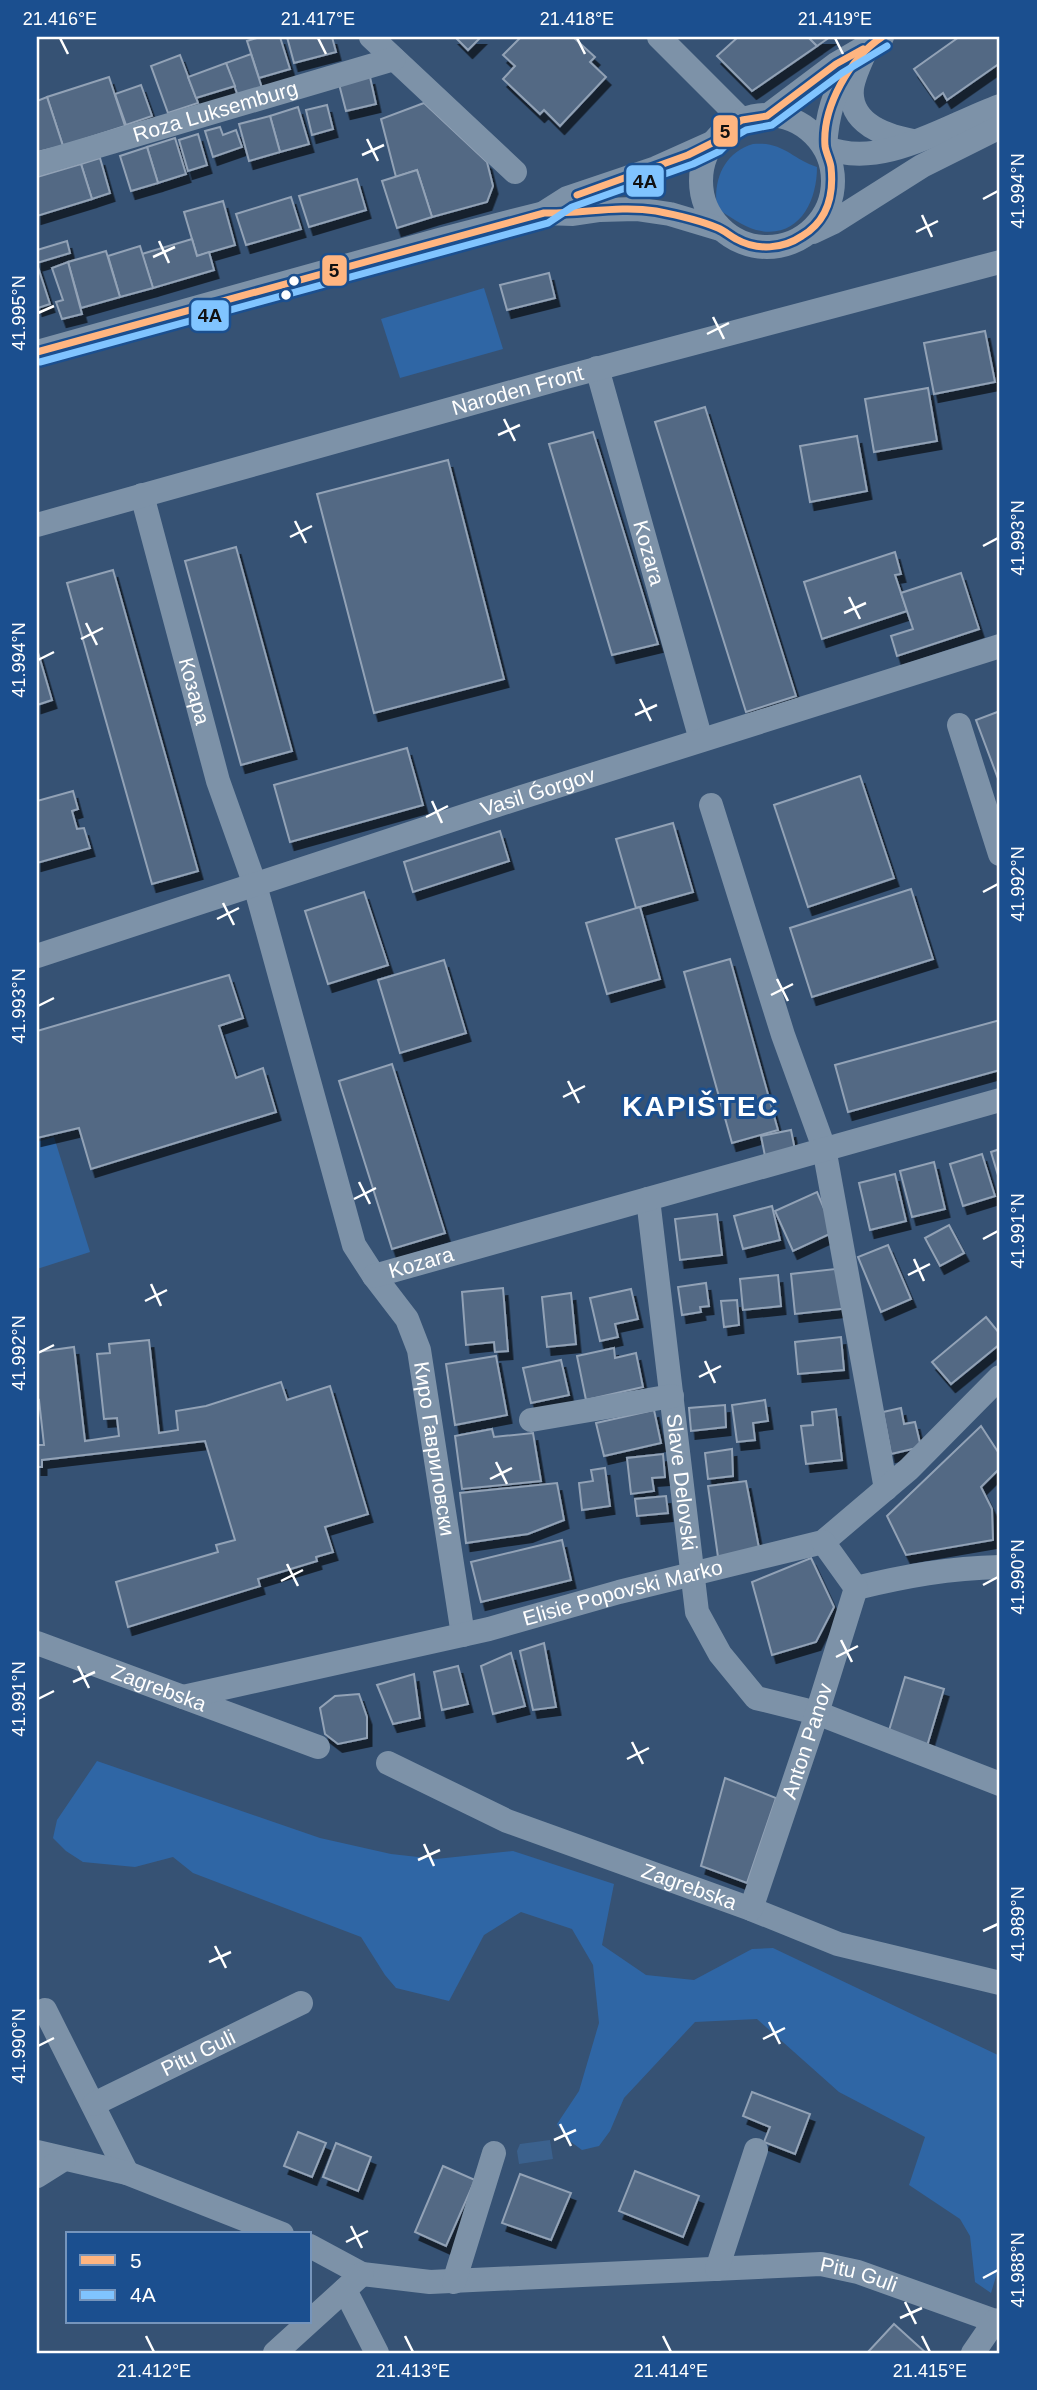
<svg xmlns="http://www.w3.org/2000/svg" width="1037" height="2390" font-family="Helvetica,sans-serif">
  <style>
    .green { fill: #2f66a5 }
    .water { fill: #3b618d }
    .building { fill: #526984; stroke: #92a2b6; stroke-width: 2; filter: url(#shadow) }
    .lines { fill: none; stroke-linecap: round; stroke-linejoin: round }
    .minor { stroke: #7d92a8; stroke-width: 24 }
    .bus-1-casing { stroke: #1b4f8f; stroke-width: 12 }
    .bus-2-casing { stroke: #1b4f8f; stroke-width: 12 }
    .bus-1 { stroke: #ffb580; stroke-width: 7 }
    .bus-2 { stroke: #80c4ff; stroke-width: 7 }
    .ticks { fill: none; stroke: #fff; stroke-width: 2.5 }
    .bus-dot { fill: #fff; stroke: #1b4f8f; stroke-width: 2.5 }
    .labels { text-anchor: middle; stroke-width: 6; stroke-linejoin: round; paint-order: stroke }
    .street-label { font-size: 21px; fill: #fff; stroke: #1b4f8f }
    .district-label { font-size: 28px; font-weight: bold; letter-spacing: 2px; fill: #fff; stroke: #1b4f8f }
    .line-badge { stroke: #1b4f8f; stroke-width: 2.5 }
    .pale-badge-label { font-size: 19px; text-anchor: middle; font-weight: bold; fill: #111 }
    .neatline { fill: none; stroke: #fff; stroke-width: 2.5 }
    .ticks-label { font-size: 18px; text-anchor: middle; fill: #fff }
  </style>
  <defs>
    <filter id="shadow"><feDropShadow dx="4.5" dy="8" stdDeviation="0" flood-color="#0009"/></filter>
  </defs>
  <rect width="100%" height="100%" fill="#365274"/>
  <!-- green -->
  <g class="green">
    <path d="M753,144C783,141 792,159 817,167C817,203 798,240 756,230C742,226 730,216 717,209C713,181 723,153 753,144Z"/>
    <path d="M484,288L503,349L400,378L381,319Z"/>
    <path d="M54,1137L90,1252L37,1269V1142Z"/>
    <path d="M97,1761L320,1838L391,1854L436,1859L513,1851L614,1884L602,1945L646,1975L694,1980L752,1949L773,1948L1000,2056V2263L991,2293L975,2282L970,2236L960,2219L909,2185L925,2137L839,2092L757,2019L695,2022L624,2098L610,2131L599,2146L582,2150L567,2139L557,2124L579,2091L599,2023L593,1965L572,1929L521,1912L484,1935L449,2001L396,1988L385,1975L361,1937L193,1873L173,1857L135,1867L83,1862L66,1851L53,1838L57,1820Z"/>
  </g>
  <!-- water -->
  <path class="water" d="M550,2140L553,2159L519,2164L517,2151L520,2144Z"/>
  <!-- building -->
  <g class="building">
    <path d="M260,37H280L290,69L259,78L247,41Z"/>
    <path d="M287,37H332L336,52L294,63Z"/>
    <path d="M455,37H481L468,50Z"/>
    <path d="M521,37H573L595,57L590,62L606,77L560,126L544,110L540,114L503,79L515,66L503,55Z"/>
    <path d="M738,37H808L817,46L752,91L717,56Z"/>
    <path d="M808,37H830L817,46Z"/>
    <path d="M959,37H1000V63L947,100L943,93L935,99L914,69Z"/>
    <path d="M251,54L262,88L238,96L226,63Z"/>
    <path d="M180,55L198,103L168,113L151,66Z"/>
    <path d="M226,63L235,86L196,98L188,77Z"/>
    <path d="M109,77L125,126L63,146L47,97Z"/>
    <path d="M370,77L376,104L346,111L339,84Z"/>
    <path d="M141,85L152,116L126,125L115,94Z"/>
    <path d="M47,97L63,146L37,152V101Z"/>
    <path d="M424,103L487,162L493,186L487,202L432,217L417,170L396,177L381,119Z"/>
    <path d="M327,105L333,129L312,135L306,110Z"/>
    <path d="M298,107L309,144L280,152L270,116Z"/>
    <path d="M270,116L280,152L249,161L239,124Z"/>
    <path d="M220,127L223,135L236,130L242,147L213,157L205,131Z"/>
    <path d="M198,134L207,165L188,171L179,140Z"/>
    <path d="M175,138L186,174L158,183L147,147Z"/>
    <path d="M147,147L158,183L131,191L120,156Z"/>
    <path d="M100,158L110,193L92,199L81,164Z"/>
    <path d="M81,164L92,199L37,216V177Z"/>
    <path d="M417,170L432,217L397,228L382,181Z"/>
    <path d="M357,179L366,210L309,227L299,196Z"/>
    <path d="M291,197L301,229L246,245L236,214Z"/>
    <path d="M223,201L235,245L197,256L184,212Z"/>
    <path d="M192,239L197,256L209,252L214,270L153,288L142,254Z"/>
    <path d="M67,241L70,253L37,263V250Z"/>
    <path d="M140,246L153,288L120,297L108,256Z"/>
    <path d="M106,251L120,297L81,308L68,262Z"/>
    <path d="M68,262L82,314L62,319L56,302L63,300L52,268Z"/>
    <path d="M37,264L50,304L38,308L37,303Z"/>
    <path d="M549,273L555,298L507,310L500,285Z"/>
    <path d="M985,331L995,382L934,394L924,343Z"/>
    <path d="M928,388L937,441L874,452L865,399Z"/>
    <path d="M705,407L796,696L746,712L655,422Z"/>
    <path d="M593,432L658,644L612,655L549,444Z"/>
    <path d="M857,436L867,491L810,502L800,446Z"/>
    <path d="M448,460L504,679L374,713L317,494Z"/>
    <path d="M236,547L292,751L241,765L185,561Z"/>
    <path d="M895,552L901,574L895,575L907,611L822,639L804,582Z"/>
    <path d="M113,570L198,871L152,884L67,583Z"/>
    <path d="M961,573L979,629L897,656L891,636L913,629L901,593Z"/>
    <path d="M37,649L52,700L37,705Z"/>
    <path d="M1000,711V784L976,720Z"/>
    <path d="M407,748L423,805L290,842L274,785Z"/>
    <path d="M860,776L894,878L808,907L774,805Z"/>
    <path d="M73,791L78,809L72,811L77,829L84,828L90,848L37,863V801Z"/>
    <path d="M673,823L693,892L636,908L616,839Z"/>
    <path d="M500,831L509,861L413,892L404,862Z"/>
    <path d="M911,889L933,959L812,997L790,928Z"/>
    <path d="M364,892L388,965L328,984L305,911Z"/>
    <path d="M640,907L660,979L607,994L586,923Z"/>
    <path d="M730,959L778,1130L732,1143L684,972Z"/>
    <path d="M444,960L466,1033L400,1053L378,980Z"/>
    <path d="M229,975L243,1018L219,1026L236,1078L263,1068L276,1112L91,1169L79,1128L37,1138V1031Z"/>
    <path d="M1000,1020V1070L848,1112L835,1065Z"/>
    <path d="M392,1064L445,1233L392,1249L339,1081Z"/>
    <path d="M791,1130L795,1150L765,1156L761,1136Z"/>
    <path d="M1000,1149V1182L991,1152Z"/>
    <path d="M982,1154L995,1196L963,1206L950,1164Z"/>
    <path d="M934,1162L945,1209L912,1217L900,1171Z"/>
    <path d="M895,1174L906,1221L870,1230L859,1183Z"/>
    <path d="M817,1192L834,1232L793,1251L775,1211Z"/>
    <path d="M772,1206L780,1240L743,1249L734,1216Z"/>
    <path d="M717,1214L722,1255L680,1260L675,1219Z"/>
    <path d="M949,1225L964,1253L940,1266L925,1238Z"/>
    <path d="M888,1245L911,1299L881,1312L858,1257Z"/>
    <path d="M844,1268L849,1308L795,1314L791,1274Z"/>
    <path d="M778,1275L781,1306L743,1310L740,1279Z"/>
    <path d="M706,1283L709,1306L700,1307L701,1312L682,1315L678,1287Z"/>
    <path d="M503,1288L508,1351L495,1352L494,1342L466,1345L462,1292Z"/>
    <path d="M631,1289L638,1319L615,1324L618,1337L600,1341L590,1298Z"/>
    <path d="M571,1293L576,1344L547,1347L542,1297Z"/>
    <path d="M737,1300L739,1325L724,1327L721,1301Z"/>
    <path d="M986,1317L1000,1334V1344L951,1384L932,1362Z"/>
    <path d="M841,1337L844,1370L798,1374L795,1342Z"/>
    <path d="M149,1340L159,1433L178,1430L176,1411L206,1406L281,1382L287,1400L330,1386L368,1514L325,1527L333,1552L316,1557L317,1561L258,1579L260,1586L128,1627L116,1582L218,1552L216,1545L235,1540L205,1441L42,1460V1467H37V1445H44L39,1400L37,1401V1352L74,1347L85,1441L119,1436L117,1418L104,1419L97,1354L110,1353L109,1344Z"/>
    <path d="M614,1348L615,1358L636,1353L643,1387L586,1400L577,1356Z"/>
    <path d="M496,1356L507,1415L455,1425L446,1364Z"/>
    <path d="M561,1360L569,1395L531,1403L523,1368Z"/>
    <path d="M765,1400L768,1421L753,1423L755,1440L737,1442L732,1405Z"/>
    <path d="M725,1405L726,1427L691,1431L689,1408Z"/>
    <path d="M901,1408L904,1424L915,1422L921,1447L891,1454L883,1412Z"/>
    <path d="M836,1409L842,1460L806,1464L801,1426L813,1425L812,1412Z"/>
    <path d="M654,1410L661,1443L604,1456L596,1423Z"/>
    <path d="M981,1426L1000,1455V1468L981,1487L992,1509L993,1540L906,1555L887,1516Z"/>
    <path d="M492,1429L494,1437L533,1433L541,1481L462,1489L455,1436Z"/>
    <path d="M732,1449L733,1476L708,1479L705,1453Z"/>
    <path d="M663,1454L665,1477L652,1478L654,1491L631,1494L627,1458Z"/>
    <path d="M605,1468L610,1506L582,1510L579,1483L593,1481L591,1470Z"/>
    <path d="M746,1481L759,1548L718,1557L708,1486Z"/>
    <path d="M557,1483L564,1520L528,1534L466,1543L460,1493Z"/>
    <path d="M666,1496L668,1513L637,1516L635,1499Z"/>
    <path d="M562,1540L571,1580L481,1602L471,1562Z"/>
    <path d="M811,1558L834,1607L816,1642L772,1655L752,1582Z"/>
    <path d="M544,1643L556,1707L533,1710L520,1651Z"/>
    <path d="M511,1653L525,1706L493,1714L481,1666Z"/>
    <path d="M458,1666L468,1704L442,1710L434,1672Z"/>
    <path d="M414,1674L420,1718L393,1724L377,1685Z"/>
    <path d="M905,1677L944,1689L927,1746L888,1734Z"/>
    <path d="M359,1694L367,1717V1738L338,1744L325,1734L320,1708L335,1696Z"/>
    <path d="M725,1778L776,1798L747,1883L701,1866Z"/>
    <path d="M752,2092L810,2114L795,2154L764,2142L770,2127L743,2116Z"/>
    <path d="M298,2132L326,2143L312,2177L284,2166Z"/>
    <path d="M336,2143L371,2157L358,2191L323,2177Z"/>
    <path d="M443,2166L475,2180L446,2246L415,2232Z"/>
    <path d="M635,2171L699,2196L683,2237L619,2211Z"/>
    <path d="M520,2174L571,2193L551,2240L502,2223Z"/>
    <path d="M894,2324L926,2353H867Z"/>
  </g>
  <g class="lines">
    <!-- minor -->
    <g class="minor">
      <path d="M371,37L515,172"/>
      <path d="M659,37L742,120"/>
      <path d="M868,46C862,59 854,74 852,88C848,124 886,136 913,141"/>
      <circle cx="767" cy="181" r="66"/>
      <path d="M767,116L836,64L882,37"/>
      <path d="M825,147C881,171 947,125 1000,106"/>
      <path d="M825,147C827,117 833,90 852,66"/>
      <path id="s1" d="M37,164L394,59"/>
      <path d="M545,212L567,198L656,168L714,142"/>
      <path d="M813,232L832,223L922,166L1000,127"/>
      <path d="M37,352L439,240L544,213L573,214L600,210L636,209L670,214L720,229"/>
      <path id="s2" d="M597,368L701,740"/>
      <path id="s3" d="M142,495L218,781L255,885L354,1245L374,1276L407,1319L419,1350L463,1635"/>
      <path id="s4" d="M37,525L562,378L1000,262"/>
      <path d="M959,725L1000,854"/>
      <path d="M711,805L783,1035L824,1148L886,1489"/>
      <path id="s5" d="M37,956L519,798L1000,646"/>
      <path id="s6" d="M648,1199L697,1612L720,1654L756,1698L817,1713L1000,1784"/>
      <path id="s7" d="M374,1276L1000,1100"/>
      <path d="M531,1420L672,1396"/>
      <path d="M856,1588C906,1576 949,1568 1000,1567"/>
      <path id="s8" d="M37,1643L318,1747"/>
      <path id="s9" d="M183,1697L489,1629L619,1592L823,1542L909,1469L1000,1377"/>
      <path id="s10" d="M388,1763L507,1821L751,1909L838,1944L1000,1983"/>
      <path id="s11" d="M751,1909L817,1713L856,1588L823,1542"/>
      <path d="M45,2010L127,2173"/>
      <path id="s12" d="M94,2104L301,2003"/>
      <path d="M37,2152L127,2173L282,2234"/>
      <path d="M37,2176L64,2159"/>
      <path id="s13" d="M310,2246L362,2274L430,2282L821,2264L858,2272L995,2321"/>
      <path d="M717,2269L756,2150"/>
      <path d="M454,2282L494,2153"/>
      <path d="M345,2290L377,2353"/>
      <path d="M275,2353L362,2274"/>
      <path d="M973,2353L995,2321L1000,2320"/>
    </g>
    <!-- bus-1 casing -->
    <g class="bus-1-casing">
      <g id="bus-1">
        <path d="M577,195L688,155L714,142L727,129L742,120L767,116L836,64L863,49"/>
        <path d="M37,352L544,213C581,214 619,205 656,211C677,215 699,220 718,228C725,231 730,236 736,239C757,251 783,249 802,236C827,221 834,195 831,167C830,160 826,153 825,146C822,107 850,58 882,37"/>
      </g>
    </g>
    <!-- bus-2 casing -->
    <g class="bus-2-casing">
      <path id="bus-2" d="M40,362L548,223L572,207L693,164L720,151L734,137L746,130L772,125L842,73L887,46"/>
    </g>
    <!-- bus-1 -->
    <use href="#bus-1" class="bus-1"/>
    <!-- bus-2 -->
    <use href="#bus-2" class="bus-2"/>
  </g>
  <!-- ticks -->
  <path class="ticks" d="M60,38L68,54M318,38L326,54M577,38L585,54M835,38L843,54M367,139L378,161M362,155L384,145M983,199L998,191M922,215L932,237M916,232L938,221M159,241L169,263M153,257L175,247M38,313L54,306M713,317L724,339M707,334L729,323M504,419L515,441M498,435L520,425M295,521L306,543M290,537L312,526M983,546L998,538M849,597L860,619M844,613L866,603M86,623L97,645M81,639L103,628M38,660L54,652M640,699L651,721M635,715L657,705M432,801L442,823M426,817L448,806M983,892L998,884M223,903L234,925M217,919L239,908M777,979L788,1001M771,995L793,984M38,1006L54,998M568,1081L579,1103M563,1097L585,1086M359,1182L370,1204M354,1199L376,1188M983,1239L998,1231M914,1259L924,1281M908,1275L930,1264M151,1284L161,1306M145,1301L167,1290M38,1353L54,1345M705,1361L715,1383M699,1377L721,1366M496,1462L507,1484M490,1479L512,1468M287,1564L298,1586M281,1581L303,1570M983,1585L998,1577M841,1640L852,1662M836,1657L858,1646M78,1666L89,1688M73,1682L95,1672M38,1699L54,1691M632,1742L643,1764M627,1759L649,1748M424,1844L434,1866M418,1860L440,1850M983,1931L998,1924M215,1946L226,1968M209,1962L231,1952M769,2022L780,2044M763,2039L785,2028M38,2046L54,2038M560,2124L571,2146M554,2140L576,2130M351,2226L362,2248M346,2242L368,2231M983,2278L998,2270M905,2302L916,2324M900,2318L922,2308M146,2336L154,2352M405,2336L413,2352M663,2336L671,2352M922,2336L930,2352"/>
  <!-- markers -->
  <g class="bus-dot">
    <circle cx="294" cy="281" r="6"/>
    <circle cx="286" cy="295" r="6"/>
  </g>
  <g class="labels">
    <!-- street labels -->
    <g class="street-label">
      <text dy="7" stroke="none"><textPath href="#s1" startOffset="186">Roza Luksemburg</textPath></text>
      <text dy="7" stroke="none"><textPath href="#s4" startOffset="499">Naroden Front</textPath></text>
      <text dy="7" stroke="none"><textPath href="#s2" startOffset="192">Kozara</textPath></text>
      <text dy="7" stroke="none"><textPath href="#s3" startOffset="203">Козара</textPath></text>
      <text dy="7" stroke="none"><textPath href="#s5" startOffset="527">Vasil Ǵorgov</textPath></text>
      <text dy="7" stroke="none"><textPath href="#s7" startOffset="49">Kozara</textPath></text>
      <text dy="7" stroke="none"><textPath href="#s3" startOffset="1004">Киро Гавриловски</textPath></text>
      <text dy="7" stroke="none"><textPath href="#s6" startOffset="285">Slave Delovski</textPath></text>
      <text dy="7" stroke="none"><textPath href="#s9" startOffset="452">Elisie Popovski Marko</textPath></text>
      <text dy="7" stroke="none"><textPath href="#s8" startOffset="130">Zagrebska</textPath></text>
      <text dy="7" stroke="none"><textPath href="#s11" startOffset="177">Anton Panov</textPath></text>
      <text dy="7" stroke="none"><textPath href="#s10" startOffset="326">Zagrebska</textPath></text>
      <text dy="7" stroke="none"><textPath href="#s12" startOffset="116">Pitu Guli</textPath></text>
      <text dy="7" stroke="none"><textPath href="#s13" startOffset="558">Pitu Guli</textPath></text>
    </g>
    <!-- district labels -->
    <g class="district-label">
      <text x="701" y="1116">KAPIŠTEC</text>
    </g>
  </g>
  <g class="line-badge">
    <rect x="712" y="114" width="27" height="34" rx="7" fill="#ffb580"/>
    <rect x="625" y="164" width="40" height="34" rx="7" fill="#80c4ff"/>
    <rect x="321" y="254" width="27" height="33" rx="7" fill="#ffb580"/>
    <rect x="190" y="299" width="40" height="33" rx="7" fill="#80c4ff"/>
  </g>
  <g class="pale-badge-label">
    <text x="725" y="138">5</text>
    <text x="645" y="188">4A</text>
    <text x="334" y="277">5</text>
    <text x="210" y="322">4A</text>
  </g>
  <!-- border -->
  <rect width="1037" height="2390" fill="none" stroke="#1b4f8f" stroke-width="77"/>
  <!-- legend -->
  <rect x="66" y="2232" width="245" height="91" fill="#1b4f8f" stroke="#7695bc" stroke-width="2"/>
  <rect x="80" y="2255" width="35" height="10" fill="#ffb580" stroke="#7695bc" stroke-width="2"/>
  <text x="130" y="2268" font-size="21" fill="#ffffff">5</text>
  <rect x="80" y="2290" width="35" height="10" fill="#80c4ff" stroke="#7695bc" stroke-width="2"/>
  <text x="130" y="2302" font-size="21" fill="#ffffff">4A</text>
  <rect x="38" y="38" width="960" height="2314" class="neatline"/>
  <g class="ticks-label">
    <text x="60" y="25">21.416°E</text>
    <text x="318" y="25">21.417°E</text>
    <text x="577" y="25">21.418°E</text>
    <text x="835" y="25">21.419°E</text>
    <text transform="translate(1018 191) rotate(-90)" y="6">41.994°N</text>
    <text transform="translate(19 313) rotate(-90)" y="6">41.995°N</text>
    <text transform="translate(1018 538) rotate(-90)" y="6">41.993°N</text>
    <text transform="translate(19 660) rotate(-90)" y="6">41.994°N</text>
    <text transform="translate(1018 884) rotate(-90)" y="6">41.992°N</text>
    <text transform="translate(19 1006) rotate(-90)" y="6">41.993°N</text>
    <text transform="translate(1018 1231) rotate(-90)" y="6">41.991°N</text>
    <text transform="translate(19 1353) rotate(-90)" y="6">41.992°N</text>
    <text transform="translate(1018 1577) rotate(-90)" y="6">41.990°N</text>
    <text transform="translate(19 1699) rotate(-90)" y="6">41.991°N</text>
    <text transform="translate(1018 1924) rotate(-90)" y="6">41.989°N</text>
    <text transform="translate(19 2046) rotate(-90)" y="6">41.990°N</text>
    <text transform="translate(1018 2270) rotate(-90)" y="6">41.988°N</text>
    <text x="154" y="2377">21.412°E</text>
    <text x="413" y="2377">21.413°E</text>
    <text x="671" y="2377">21.414°E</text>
    <text x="930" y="2377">21.415°E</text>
  </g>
</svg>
